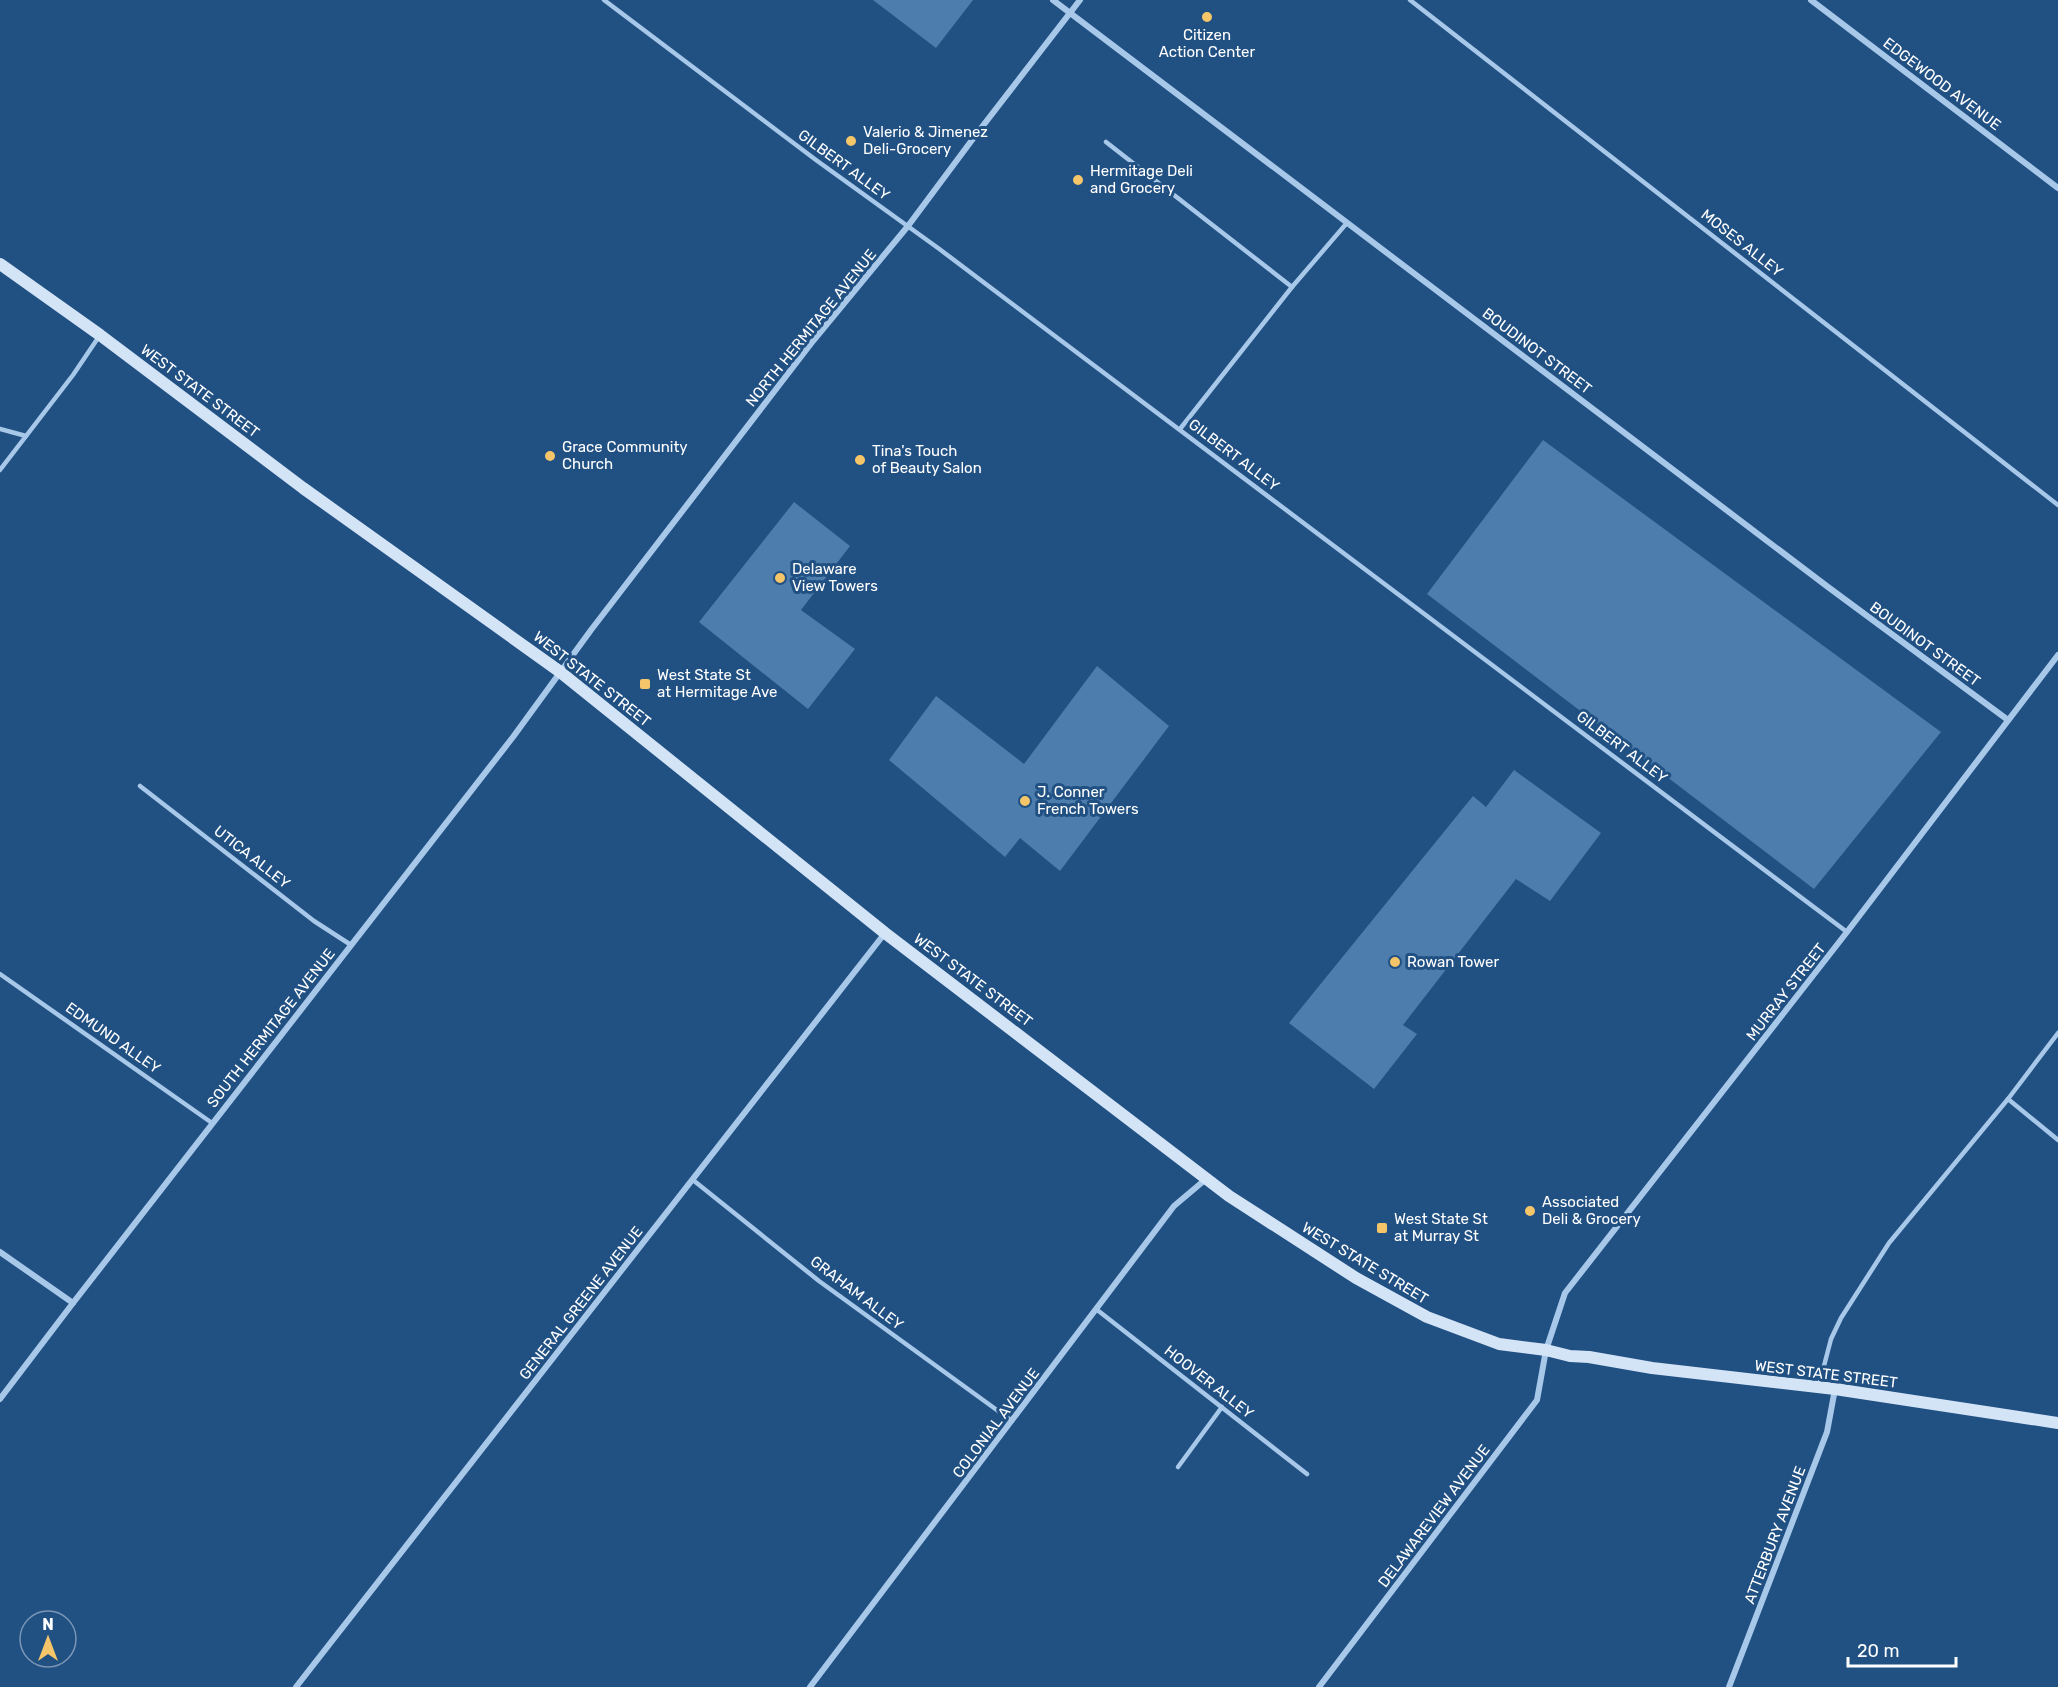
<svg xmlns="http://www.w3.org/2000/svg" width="2058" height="1687" font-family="Rubik,sans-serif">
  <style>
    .building { fill: #4d7dad }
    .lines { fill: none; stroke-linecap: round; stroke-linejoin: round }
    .lane { stroke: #a8c8e9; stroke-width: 4.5 }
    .street { stroke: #a8c8e9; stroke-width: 6 }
    .secondary { stroke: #d3e4f7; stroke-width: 12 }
    .poi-dot { fill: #f5c669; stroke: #215083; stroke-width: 2 }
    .labels { text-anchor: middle; stroke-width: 6; stroke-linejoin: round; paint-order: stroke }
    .poi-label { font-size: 15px; fill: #fff; stroke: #215083; text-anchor: start }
    .street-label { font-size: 15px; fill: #fff; stroke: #215083 }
  </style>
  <rect width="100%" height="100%" fill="#215083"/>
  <!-- building -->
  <g class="building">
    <path d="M873,0H973L936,48Z"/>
    <path d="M1543,440L1941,732L1814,889L1427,594Z"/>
    <path d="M794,502L850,546L801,610L855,649L808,709L699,622Z"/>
    <path d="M1097,666L1169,726L1060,871L1020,838L1005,857L889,760L936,696L1024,764Z"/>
    <path d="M1514,770L1601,833L1550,901L1516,879L1403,1025L1417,1034L1374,1089L1289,1023L1473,796L1486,807Z"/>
  </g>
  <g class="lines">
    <!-- lane -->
    <g class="lane">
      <path d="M604,0L816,160L938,248L1847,932"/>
      <path d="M1410,0L2058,505"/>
      <path d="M1106,142L1292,287"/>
      <path d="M0,429L26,436"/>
      <path d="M1180,429L1292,287L1346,224"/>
      <path d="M0,470L73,375L100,335"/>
      <path d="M140,786L314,921L351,945"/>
      <path d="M0,974L212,1123"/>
      <path d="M2008,1099L2058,1033"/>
      <path d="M693,1180L819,1281L1012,1421"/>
      <path d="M1096,1309L1307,1474"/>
      <path d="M1819,1385L1831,1339L1841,1318L1889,1243L2008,1099L2058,1140"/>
      <path d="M1178,1467L1222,1407"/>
    </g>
    <!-- street -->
    <g class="street">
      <path d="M1053,0L1828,587L2008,720"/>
      <path d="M1811,0L2058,188"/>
      <path d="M0,1252L73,1303"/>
      <path d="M0,1399L73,1303L513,737L591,630L813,341L908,226L975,136L1080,0"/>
      <path d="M296,1687L885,933"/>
      <path d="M810,1687L1174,1206L1206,1179"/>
      <path d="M1319,1687L1537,1400L1546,1350L1565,1293L1847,932L2058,655"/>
      <path d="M1729,1687L1827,1432L1835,1389"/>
    </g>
    <!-- secondary -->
    <path class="secondary" d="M0,264L100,335L303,488L559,671L885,933L1229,1196L1356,1278L1427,1317L1499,1344L1546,1350L1570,1356L1589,1357L1652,1368L1835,1389L2058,1423"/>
  </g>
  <!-- markers -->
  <g class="poi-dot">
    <circle cx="1207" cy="17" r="6"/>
    <circle cx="851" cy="141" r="6"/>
    <circle cx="1078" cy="180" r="6"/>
    <circle cx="550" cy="456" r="6"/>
    <circle cx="860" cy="460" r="6"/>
    <circle cx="780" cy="578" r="6"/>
    <rect x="639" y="678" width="12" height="12" rx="3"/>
    <circle cx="1025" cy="801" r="6"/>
    <circle cx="1395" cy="962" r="6"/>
    <circle cx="1530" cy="1211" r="6"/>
    <rect x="1376" y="1222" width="12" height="12" rx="3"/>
  </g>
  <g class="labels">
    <!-- poi labels -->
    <g class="poi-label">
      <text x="1207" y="40" text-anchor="middle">Citizen<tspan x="1207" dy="17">Action Center</tspan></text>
      <text x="863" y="137">Valerio &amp; Jimenez<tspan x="863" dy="17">Deli-Grocery</tspan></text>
      <text x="1090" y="176">Hermitage Deli<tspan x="1090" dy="17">and Grocery</tspan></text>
      <text x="562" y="452">Grace Community<tspan x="562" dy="17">Church</tspan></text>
      <text x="872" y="456">Tina's Touch<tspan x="872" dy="17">of Beauty Salon</tspan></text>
      <text x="792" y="574">Delaware<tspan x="792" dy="17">View Towers</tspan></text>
      <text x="657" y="680">West State St<tspan x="657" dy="17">at Hermitage Ave</tspan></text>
      <text x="1037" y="797">J. Conner<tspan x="1037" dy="17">French Towers</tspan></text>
      <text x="1407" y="967">Rowan Tower</text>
      <text x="1542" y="1207">Associated<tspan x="1542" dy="17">Deli &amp; Grocery</tspan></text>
      <text x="1394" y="1224">West State St<tspan x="1394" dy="17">at Murray St</tspan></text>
    </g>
    <!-- street labels -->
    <g class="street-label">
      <text transform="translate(1942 84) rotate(37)" y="5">EDGEWOOD AVENUE</text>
      <text transform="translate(844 165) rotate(36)" y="5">GILBERT ALLEY</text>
      <text transform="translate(1742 243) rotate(38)" y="5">MOSES ALLEY</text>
      <text transform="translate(811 328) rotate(-51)" y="5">NORTH HERMITAGE AVENUE</text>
      <text transform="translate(1537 351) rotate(37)" y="5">BOUDINOT STREET</text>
      <text transform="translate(200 391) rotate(37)" y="5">WEST STATE STREET</text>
      <text transform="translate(1234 455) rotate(37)" y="5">GILBERT ALLEY</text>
      <text transform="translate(1925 644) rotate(36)" y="5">BOUDINOT STREET</text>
      <text transform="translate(592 679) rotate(38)" y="5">WEST STATE STREET</text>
      <text transform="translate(1622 747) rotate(37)" y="5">GILBERT ALLEY</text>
      <text transform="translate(252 857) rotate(38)" y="5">UTICA ALLEY</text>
      <text transform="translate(973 980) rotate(37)" y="5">WEST STATE STREET</text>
      <text transform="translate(1786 992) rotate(-52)" y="5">MURRAY STREET</text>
      <text transform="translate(271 1028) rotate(-52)" y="5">SOUTH HERMITAGE AVENUE</text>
      <text transform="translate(113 1038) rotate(35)" y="5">EDMUND ALLEY</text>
      <text transform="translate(1365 1263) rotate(31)" y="5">WEST STATE STREET</text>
      <text transform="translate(857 1293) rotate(37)" y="5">GRAHAM ALLEY</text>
      <text transform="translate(581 1303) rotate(-52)" y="5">GENERAL GREENE AVENUE</text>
      <text transform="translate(1826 1374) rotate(7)" y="5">WEST STATE STREET</text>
      <text transform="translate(1209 1382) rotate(38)" y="5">HOOVER ALLEY</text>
      <text transform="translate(996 1423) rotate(-53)" y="5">COLONIAL AVENUE</text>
      <text transform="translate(1434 1516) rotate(-53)" y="5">DELAWAREVIEW AVENUE</text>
      <text transform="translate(1775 1535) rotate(-69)" y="5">ATTERBURY AVENUE</text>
    </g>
  </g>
  <!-- north arrow -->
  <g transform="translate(48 1639)"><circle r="28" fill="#215083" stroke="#7a96b5" stroke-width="1.5"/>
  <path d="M0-4.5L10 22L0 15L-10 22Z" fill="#f5c669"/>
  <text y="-9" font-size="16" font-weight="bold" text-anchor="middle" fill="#ffffff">N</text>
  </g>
  <!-- scale -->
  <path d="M1848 1657v9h108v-9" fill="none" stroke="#ffffff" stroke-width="3"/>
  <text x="1857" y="1657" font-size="18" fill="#ffffff" stroke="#215083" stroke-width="4.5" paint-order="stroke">20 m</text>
</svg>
